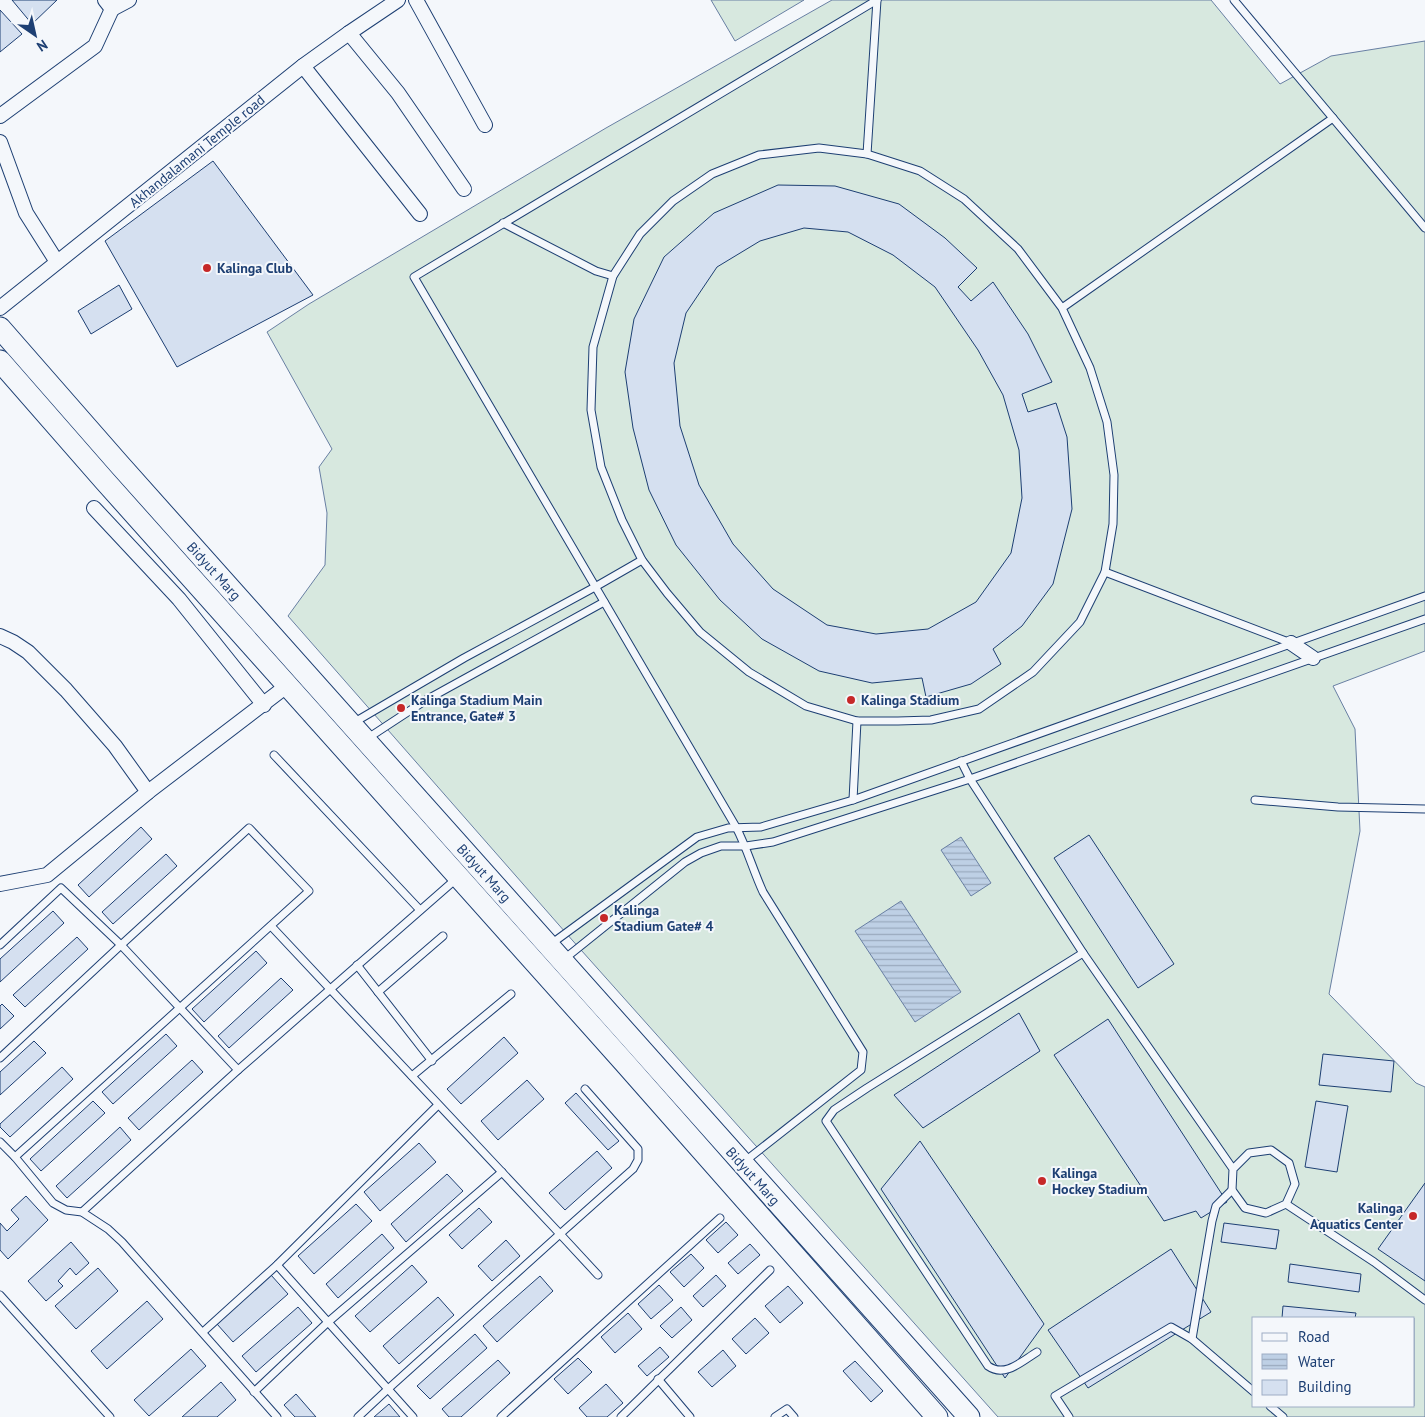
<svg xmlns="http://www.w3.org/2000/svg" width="1425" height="1417" font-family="'PT Sans',sans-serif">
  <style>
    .pitch { fill: #d7e8df; stroke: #687fa3; fill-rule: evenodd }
    .water { fill: url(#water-rules); stroke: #687fa3 }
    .building { fill: #d5e0f0; stroke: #1d3f73; fill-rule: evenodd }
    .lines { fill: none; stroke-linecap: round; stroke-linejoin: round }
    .service-casing { stroke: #1d3f73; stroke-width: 9 }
    .minor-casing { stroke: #1d3f73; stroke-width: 16 }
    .primary-casing { stroke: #1d3f73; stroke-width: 23 }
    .service { stroke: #f4f7fb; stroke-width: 7 }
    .minor { stroke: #f4f7fb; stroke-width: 14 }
    .primary { stroke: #f4f7fb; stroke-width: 21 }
    .poi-dot { fill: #c62828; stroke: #f4f7fb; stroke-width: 2 }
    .labels { text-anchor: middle; stroke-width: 4; stroke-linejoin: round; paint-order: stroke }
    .street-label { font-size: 14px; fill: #1d3f73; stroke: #f4f7fb }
    .poi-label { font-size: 14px; font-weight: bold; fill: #1d3f73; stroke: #f4f7fb; text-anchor: start }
  </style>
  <defs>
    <pattern id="water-rules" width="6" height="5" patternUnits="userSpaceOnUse" patternTransform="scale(1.25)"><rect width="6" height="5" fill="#bed0e5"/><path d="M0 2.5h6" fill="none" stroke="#9aaabe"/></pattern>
  </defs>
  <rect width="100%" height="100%" fill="#f4f7fb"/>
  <!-- pitch -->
  <g class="pitch">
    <path d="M711,0H804L735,41Z"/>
    <path d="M832,0H1211L1280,84L1331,56L1425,41V651L1333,686L1355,729L1360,831L1329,994L1416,1083L1425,1087V1417H998L573,941L288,616L325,565L327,513L319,467L332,449L267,332L309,304L606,128ZM1254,1318H1414V1406H1254Z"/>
  </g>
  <!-- water -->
  <g class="water">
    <path d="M961,837L991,883L971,896L941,850Z"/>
    <path d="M901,901L961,992L915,1022L855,931Z"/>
  </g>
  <!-- building -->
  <g class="building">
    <path d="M12,0H57L32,24Z"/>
    <path d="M0,10L22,34L0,52Z"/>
    <path d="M213,161L313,295L177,367L105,241Z"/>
    <path d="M778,185L835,186L899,204L945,238L977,268L958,287L971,301L993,282L1028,334L1052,382L1022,394L1028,412L1056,403L1067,437L1072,509L1053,584L1022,626L993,649L1001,664L971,684L926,697L922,678L872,683L819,671L762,639L720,600L676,545L649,490L633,428L625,372L634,319L664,257L714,213ZM804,228L848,232L893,255L935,287L978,350L1003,395L1019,450L1022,498L1011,553L976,602L928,629L876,634L827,625L773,589L733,544L699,485L680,426L674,363L686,313L717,267L760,241Z"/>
    <path d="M119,285L132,309L91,334L78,311Z"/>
    <path d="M141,827L152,839L89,897L78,885Z"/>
    <path d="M1089,835L1174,964L1138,988L1054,858Z"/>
    <path d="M166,854L177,866L113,924L102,912Z"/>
    <path d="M53,911L64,923L0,982V959Z"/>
    <path d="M77,937L88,949L25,1007L13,995Z"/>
    <path d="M256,951L267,963L204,1022L192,1009Z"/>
    <path d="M281,978L293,990L229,1048L218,1036Z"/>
    <path d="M2,1004L14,1016L0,1029V1006Z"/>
    <path d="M1019,1013L1040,1051L923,1128L894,1095Z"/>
    <path d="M1108,1019L1227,1202L1201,1218L1196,1211L1164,1221L1054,1055Z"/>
    <path d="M166,1034L177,1046L113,1104L102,1092Z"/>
    <path d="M504,1037L518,1053L461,1104L447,1089Z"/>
    <path d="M34,1041L46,1053L0,1095V1072Z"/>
    <path d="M1323,1054L1394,1061L1391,1092L1319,1085Z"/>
    <path d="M192,1060L203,1072L139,1130L128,1118Z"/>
    <path d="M62,1067L73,1079L10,1137L0,1127V1124Z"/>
    <path d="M527,1080L544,1099L498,1140L481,1121Z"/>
    <path d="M576,1093L619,1141L608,1150L565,1103Z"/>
    <path d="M93,1101L105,1113L41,1171L30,1159Z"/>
    <path d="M1316,1101L1348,1106L1337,1172L1305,1167Z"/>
    <path d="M120,1127L131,1140L67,1198L56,1186Z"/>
    <path d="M920,1141L1044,1324L1005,1378L881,1189Z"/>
    <path d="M419,1143L436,1162L380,1211L364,1192Z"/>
    <path d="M597,1151L612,1168L565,1210L549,1193Z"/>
    <path d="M447,1174L463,1191L406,1242L391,1224Z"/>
    <path d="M1425,1183V1281L1378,1249Z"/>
    <path d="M26,1196L48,1220L8,1259L0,1250V1223L7,1231L19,1219L11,1210Z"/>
    <path d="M356,1204L372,1221L314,1274L298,1256Z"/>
    <path d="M479,1208L492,1222L462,1249L449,1235Z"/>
    <path d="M726,1222L738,1235L718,1253L706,1240Z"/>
    <path d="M1224,1223L1279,1230L1276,1249L1221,1242Z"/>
    <path d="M382,1234L394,1248L338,1298L326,1284Z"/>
    <path d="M506,1240L520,1256L492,1281L478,1266Z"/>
    <path d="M71,1242L89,1263L76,1275L70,1268L58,1281L63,1286L46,1301L28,1281Z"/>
    <path d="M750,1244L760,1255L738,1274L728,1263Z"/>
    <path d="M1171,1249L1211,1312L1088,1388L1048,1330Z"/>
    <path d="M691,1254L704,1268L684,1287L670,1272Z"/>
    <path d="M1290,1264L1361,1274L1359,1292L1288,1282Z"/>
    <path d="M412,1265L427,1282L370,1332L355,1316Z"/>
    <path d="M98,1268L118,1291L76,1329L55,1306Z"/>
    <path d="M271,1275L288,1294L233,1342L217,1324Z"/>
    <path d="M716,1275L726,1286L703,1307L693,1296Z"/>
    <path d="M540,1276L553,1291L497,1342L483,1326Z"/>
    <path d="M659,1285L673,1300L651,1319L638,1304Z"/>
    <path d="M788,1286L803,1303L780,1323L765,1306Z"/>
    <path d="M438,1297L454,1315L399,1364L383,1346Z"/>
    <path d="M147,1301L163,1319L107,1369L91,1351Z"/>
    <path d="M1283,1306L1356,1313L1355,1318H1282Z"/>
    <path d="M298,1307L312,1323L256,1372L242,1356Z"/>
    <path d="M681,1307L692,1320L672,1338L660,1326Z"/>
    <path d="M628,1313L642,1329L615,1353L601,1337Z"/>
    <path d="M755,1318L769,1333L746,1354L732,1339Z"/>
    <path d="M475,1334L487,1348L430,1399L417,1386Z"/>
    <path d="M660,1347L669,1357L647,1376L638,1366Z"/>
    <path d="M191,1349L206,1366L149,1416L134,1400Z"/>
    <path d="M723,1350L736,1366L712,1387L698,1372Z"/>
    <path d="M578,1358L592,1372L568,1394L554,1379Z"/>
    <path d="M498,1360L510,1373L461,1417H449L442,1409Z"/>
    <path d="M855,1361L883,1391L871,1402L843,1371Z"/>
    <path d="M221,1382L236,1400L217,1417H182Z"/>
    <path d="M606,1384L623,1403L607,1417H587L579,1408Z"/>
    <path d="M296,1394L316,1417H295L284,1405Z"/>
    <path d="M389,1404L400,1417H374Z"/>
  </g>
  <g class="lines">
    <!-- service casing -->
    <g class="service-casing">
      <g id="service">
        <path d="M1234,0L1425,228"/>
        <path d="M867,154L877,0"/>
        <path d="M503,223L596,271L613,276"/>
        <path d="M1062,308L1018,249L964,199L920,171L867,154L819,148L759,155L712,174L673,201L640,234L613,276L593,347L591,410L601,467L622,520L642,560L667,593L700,632L749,672L806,706L857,721H898L931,720L979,709L1033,672L1080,622L1105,572L1113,524L1114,475L1107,422L1090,368L1062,308L1333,118"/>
        <path d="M1105,572L1291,643"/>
        <path d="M353,723L464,658L595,587L642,560"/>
        <path d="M368,738L426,700L604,602"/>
        <path d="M274,755L420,910"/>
        <path d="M961,761L970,779L1083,953L1233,1169L1232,1190L1245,1208L1266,1213L1286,1204L1295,1184L1289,1163L1271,1150L1249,1153L1233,1169"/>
        <path d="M853,800L857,721"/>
        <path d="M1255,800L1338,807L1425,809"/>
        <path d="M271,926L560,1234L388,1389L358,1417"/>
        <path d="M551,944L697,837L728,828L761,827L853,800L1425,596"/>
        <path d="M0,945L61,888L121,945L238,1070"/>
        <path d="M563,960L685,862L701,853L721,846H746L773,842L970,779L1425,619"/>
        <path d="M357,965L432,1061"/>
        <path d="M378,992L443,936"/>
        <path d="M0,1058L121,945L249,828L309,891L15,1157"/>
        <path d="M412,1076L511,994"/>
        <path d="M585,1089L638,1149V1160L633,1169L560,1234L598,1275"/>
        <path d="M0,1142L15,1157L53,1203L66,1210L82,1212L108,1229L122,1242L277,1417"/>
        <path d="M744,1162L861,1070L863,1052L763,892C753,870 747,848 736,827L414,277L877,0"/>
        <path d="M1286,1204L1374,1262L1425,1300"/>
        <path d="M82,1212L238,1070L456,879"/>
        <path d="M277,1265L413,1417"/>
        <path d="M0,1295L110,1417"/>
        <path d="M203,1332L277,1265L438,1105"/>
        <path d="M1192,1339L1212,1221L1216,1206L1232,1190"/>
        <path d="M1037,1352C1022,1361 1005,1378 988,1366L826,1121L834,1110L867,1088L1083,953"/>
        <path d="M658,1379L690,1417"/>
        <path d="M254,1392L327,1323L502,1172"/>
        <path d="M1270,1406L1283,1417"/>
        <path d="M501,1417L720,1218"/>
        <path d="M621,1417L770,1270"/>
        <path d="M775,1417L787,1409L794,1417"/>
        <path d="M1069,1417L1055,1396L1171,1327L1192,1339L1254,1392"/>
      </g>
    </g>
    <!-- minor casing -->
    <g class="minor-casing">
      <g id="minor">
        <path d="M105,0L112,9L129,0"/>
        <path d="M416,0L485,125"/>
        <path d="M349,33L398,93L464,189"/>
        <path d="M303,66L420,214"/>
        <path d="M0,116L95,46L112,9"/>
        <path d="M0,142L26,213L57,262"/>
        <path d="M0,308L303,66L349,33L398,0"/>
        <path d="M94,508L179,599L264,705"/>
        <path d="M0,636L13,642L28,652L66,690L115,746L148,792"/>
        <path d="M1291,643L1313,658"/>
        <path d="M0,884L47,875L148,792L288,685"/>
      </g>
    </g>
    <!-- primary casing -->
    <g class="primary-casing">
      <g id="primary">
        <path d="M0,328L119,464L969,1417"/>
        <path d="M0,361L104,480L624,1062L937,1417"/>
      </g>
    </g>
    <!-- service -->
    <use href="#service" class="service"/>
    <!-- minor -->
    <use href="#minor" class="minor"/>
    <!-- primary -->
    <use href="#primary" class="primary"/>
  </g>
  <!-- markers -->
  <g class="poi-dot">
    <circle cx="207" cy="268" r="5"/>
    <circle cx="851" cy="700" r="5"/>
    <circle cx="401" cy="708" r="5"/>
    <circle cx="604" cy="918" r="5"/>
    <circle cx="1042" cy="1181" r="5"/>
    <circle cx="1413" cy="1216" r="5"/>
  </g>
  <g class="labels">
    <!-- street labels -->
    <g class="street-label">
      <text transform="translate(197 151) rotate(-39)" y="5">Akhandalamani Temple road</text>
      <text transform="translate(214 571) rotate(48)" y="5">Bidyut Marg</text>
      <text transform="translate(484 873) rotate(48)" y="5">Bidyut Marg</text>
      <text transform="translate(753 1176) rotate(48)" y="5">Bidyut Marg</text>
    </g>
    <!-- poi labels -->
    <g class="poi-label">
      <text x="217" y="273">Kalinga Club</text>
      <text x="411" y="705">Kalinga Stadium Main<tspan x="411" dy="16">Entrance, Gate# 3</tspan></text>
      <text x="861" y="705">Kalinga Stadium</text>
      <text x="614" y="915">Kalinga<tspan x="614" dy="16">Stadium Gate# 4</tspan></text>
      <text x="1052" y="1178">Kalinga<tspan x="1052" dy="16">Hockey Stadium</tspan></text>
      <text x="1403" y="1213" text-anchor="end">Kalinga<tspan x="1403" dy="16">Aquatics Center</tspan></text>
    </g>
  </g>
  <!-- legend -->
  <rect x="1252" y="1317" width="162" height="90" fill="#f4f7fb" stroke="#9eadc5"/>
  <rect x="1262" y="1333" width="25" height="8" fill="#f4f7fb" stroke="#9eadc5"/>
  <text x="1298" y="1342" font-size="15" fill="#1d3f73">Road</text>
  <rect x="1262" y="1354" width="25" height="15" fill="url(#water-rules)" stroke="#9eadc5"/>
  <text x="1298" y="1367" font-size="15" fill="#1d3f73">Water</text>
  <rect x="1262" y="1380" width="25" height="15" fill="#d5e0f0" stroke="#9eadc5"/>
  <text x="1298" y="1392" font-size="15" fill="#1d3f73">Building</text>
  <!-- north arrow -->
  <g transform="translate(35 35) rotate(146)" stroke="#f4f7fb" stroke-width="4" paint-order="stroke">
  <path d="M0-4L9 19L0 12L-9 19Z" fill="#1d3f73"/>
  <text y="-8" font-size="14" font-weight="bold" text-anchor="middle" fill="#1d3f73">N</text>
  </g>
</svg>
